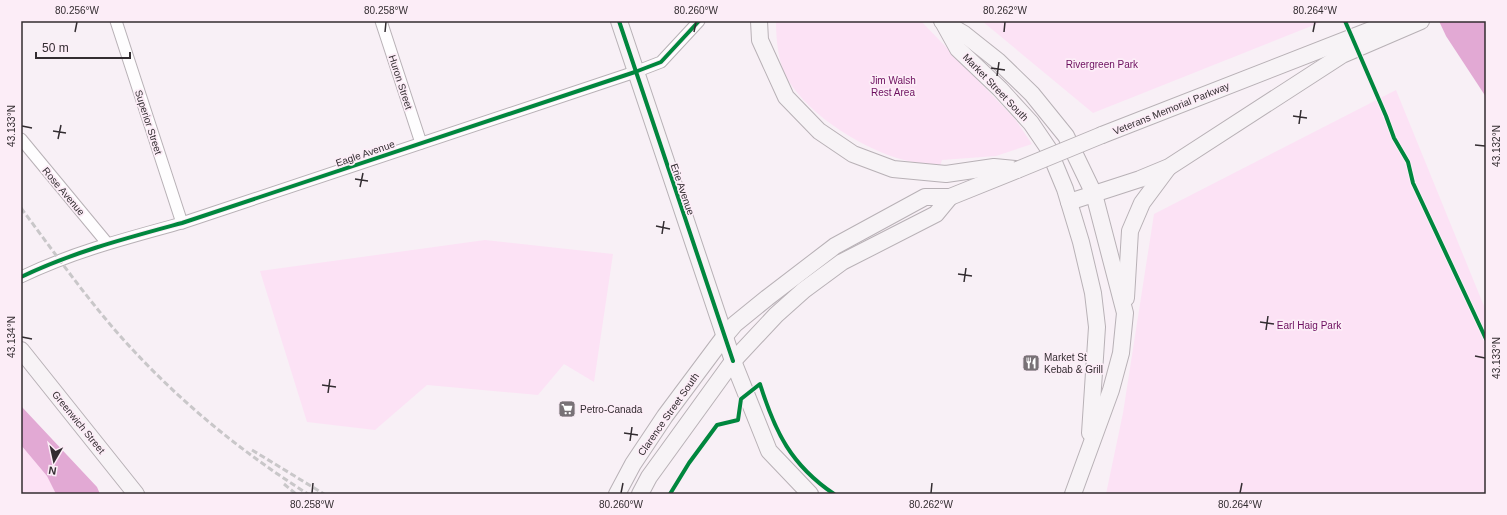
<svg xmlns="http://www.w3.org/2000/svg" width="1507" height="515" font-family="Arial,sans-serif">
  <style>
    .green { fill: #fce2f5 }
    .water { fill: #e2a9d4 }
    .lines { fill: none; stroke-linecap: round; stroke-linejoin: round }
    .street-casing { stroke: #b8b1b6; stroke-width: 13 }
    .secondary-casing { stroke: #b8b1b6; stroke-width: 18 }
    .street { stroke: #fefdfe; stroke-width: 11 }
    .secondary { stroke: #f7f3f6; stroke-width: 16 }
    .rail { stroke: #c9c7c9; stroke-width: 3; stroke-dasharray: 6 3; stroke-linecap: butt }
    .secondary-bridge-casing { stroke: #b8b1b6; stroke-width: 18; stroke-linecap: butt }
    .secondary-bridge { stroke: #f7f3f6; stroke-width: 16 }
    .cycleway-casing { stroke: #fcedf7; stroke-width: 6 }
    .cycleway { stroke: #00873e; stroke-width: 4 }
    .ticks { fill: none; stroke: #332d31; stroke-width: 1.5 }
    .labels { text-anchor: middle; stroke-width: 3.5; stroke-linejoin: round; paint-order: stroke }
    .park-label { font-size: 10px; fill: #6c0e5e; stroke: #fcedf7 }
    .street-label { font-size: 10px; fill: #332d31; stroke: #fcedf7 }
    .poi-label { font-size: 10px; fill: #332d31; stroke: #fcedf7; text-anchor: start }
    .neatline { fill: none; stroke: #332d31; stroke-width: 1.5 }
    .ticks-label { font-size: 10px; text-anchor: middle; fill: #332d31 }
  </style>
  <rect width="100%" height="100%" fill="#f8f0f6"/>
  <!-- green -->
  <g class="green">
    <path d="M776,21H921L1015,119L1032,144L996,156L942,160L940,166C928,164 916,163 904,160C863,149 811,117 788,80C778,64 776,39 776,21Z"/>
    <path d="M982,21H1324L1093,113Z"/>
    <path d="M1396,90L1486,311V494H1106L1123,413L1154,214Z"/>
    <path d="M485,240L613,254L594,382L564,364L538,395L427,385L375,430L307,422L260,271Z"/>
    <path d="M21,407L94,494H21Z"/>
  </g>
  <!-- water -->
  <g class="water">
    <path d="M1439,21H1486V97L1446,36Z"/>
    <path d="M21,406L97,487L100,494H56L47,476L21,445Z"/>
  </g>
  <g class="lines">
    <!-- street casing -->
    <g class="street-casing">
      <g id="street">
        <path d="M116,21L182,223"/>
        <path d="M381,21L421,143"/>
        <path d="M21,139L107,243"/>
        <path d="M21,277C73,252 127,238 182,223L635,72L661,62L699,21"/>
      </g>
    </g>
    <!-- secondary casing -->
    <g class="secondary-casing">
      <g id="secondary">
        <path d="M619,21L733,361L769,451L810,494"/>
        <path d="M759,21L760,40L786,97L819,131L853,154L893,169L946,174L994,167L1015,169"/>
        <path d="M942,21L964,34L998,61L1032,94L1066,136L1094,194L1125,313L1121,353L1111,390L1073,494"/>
        <path d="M943,22L958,49L1000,89L1031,123L1048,148L1065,189L1081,242L1093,293L1097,327L1090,433"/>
        <path d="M1102,135L1394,21"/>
        <path d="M1069,202L1140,179L1169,167L1342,55L1421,21"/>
        <path d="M1126,298L1130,231L1142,203L1168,168"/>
        <path d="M21,350L136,494"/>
        <path d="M617,494L633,464L665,416L724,337L735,324L767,298L835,246L925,197H950L1017,170"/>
        <path d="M640,494L649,477L733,361L776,315L804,290L842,262L936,214L950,197"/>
      </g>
    </g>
    <!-- street -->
    <use href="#street" class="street"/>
    <!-- secondary -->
    <use href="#secondary" class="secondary"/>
    <!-- rail -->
    <g class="rail">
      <path d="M21,208C57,256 91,305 132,349C184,405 243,453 308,494"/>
      <path d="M252,450L324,494"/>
      <path d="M284,484L296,494"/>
    </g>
    <!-- secondary-bridge casing -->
    <g class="secondary-bridge-casing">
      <path id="secondary-bridge" d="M1017,170L1102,135"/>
    </g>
    <!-- secondary-bridge -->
    <use href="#secondary-bridge" class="secondary-bridge"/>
    <!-- cycleway casing -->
    <g class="cycleway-casing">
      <g id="cycleway">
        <path d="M619,21L733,361"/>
        <path d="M1345,21L1386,116L1394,138L1408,162L1413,183L1486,339"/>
        <path d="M21,277C73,252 127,238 182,223L635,72L661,62L699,21"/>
        <path d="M670,494L689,463L717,425L738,420L741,399L760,384C775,432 791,465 834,494"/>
      </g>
    </g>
    <!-- cycleway -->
    <use href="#cycleway" class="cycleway"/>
  </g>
  <!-- ticks -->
  <path class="ticks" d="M75,32L77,22M385,32L386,22M694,32L696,22M1004,32L1005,22M1313,32L1315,22M991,68L1005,70M997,76L999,62M1293,116L1307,118M1299,124L1301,110M22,126L32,128M53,131L66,133M58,139L61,125M1475,145L1485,146M355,179L368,181M360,187L363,173M656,226L670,229M662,234L664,221M958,274L972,276M964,282L966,268M1260,322L1274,324M1266,330L1268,316M22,337L32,339M1475,356L1485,358M322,385L336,387M328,393L330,379M624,433L638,435M630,441L632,427M312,493L313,483M621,493L623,483M931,493L932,483M1240,493L1242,483"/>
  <!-- icons -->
  <defs>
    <g id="restaurant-square" transform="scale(0.9)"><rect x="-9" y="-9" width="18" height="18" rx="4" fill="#787176" stroke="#fcedf7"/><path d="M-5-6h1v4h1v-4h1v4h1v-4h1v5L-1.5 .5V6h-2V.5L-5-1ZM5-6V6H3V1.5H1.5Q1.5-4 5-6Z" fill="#fff"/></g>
    <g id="supermarket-square" transform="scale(0.9)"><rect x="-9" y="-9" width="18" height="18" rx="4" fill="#787176" stroke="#fcedf7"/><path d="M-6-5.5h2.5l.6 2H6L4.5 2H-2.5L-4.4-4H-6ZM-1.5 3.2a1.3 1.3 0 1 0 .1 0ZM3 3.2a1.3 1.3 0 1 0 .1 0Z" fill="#fff"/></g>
  </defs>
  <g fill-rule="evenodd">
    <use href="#restaurant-square" x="1031" y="363"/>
    <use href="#supermarket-square" x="567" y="409"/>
  </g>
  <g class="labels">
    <!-- park labels -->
    <g class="park-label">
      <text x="1102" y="68">Rivergreen Park</text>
      <text x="893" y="84">Jim Walsh<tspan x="893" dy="12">Rest Area</tspan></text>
      <text x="1309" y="329">Earl Haig Park</text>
    </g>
    <!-- street labels -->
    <g class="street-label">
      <text transform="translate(401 82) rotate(72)" y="4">Huron Street</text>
      <text transform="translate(996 87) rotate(46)" y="4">Market Street South</text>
      <text transform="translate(1171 108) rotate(-22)" y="4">Veterans Memorial Parkway</text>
      <text transform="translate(149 122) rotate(72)" y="4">Superior Street</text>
      <text transform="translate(365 153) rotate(-19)" y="4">Eagle Avenue</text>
      <text transform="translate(683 189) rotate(71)" y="4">Erie Avenue</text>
      <text transform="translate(64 191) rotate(50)" y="4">Rose Avenue</text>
      <text transform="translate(668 414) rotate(-55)" y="4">Clarence Street South</text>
      <text transform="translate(79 422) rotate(51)" y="4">Greenwich Street</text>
    </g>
    <!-- poi labels -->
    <g class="poi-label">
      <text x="1044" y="361">Market St<tspan x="1044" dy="12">Kebab &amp; Grill</tspan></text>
      <text x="580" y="413">Petro-Canada</text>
    </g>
  </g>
  <!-- border -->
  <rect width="1507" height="515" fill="none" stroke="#fcedf7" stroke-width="44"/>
  <!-- north arrow -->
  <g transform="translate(54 461) rotate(189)" stroke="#fcedf7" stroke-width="3" paint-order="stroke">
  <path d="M0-3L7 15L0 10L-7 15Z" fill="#332d31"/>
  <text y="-6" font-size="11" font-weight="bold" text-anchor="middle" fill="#332d31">N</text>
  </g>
  <!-- scale -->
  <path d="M36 52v6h94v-6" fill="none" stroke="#332d31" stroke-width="2"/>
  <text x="42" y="52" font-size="12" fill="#332d31" stroke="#fcedf7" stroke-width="3" paint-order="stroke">50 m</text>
  <rect x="22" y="22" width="1463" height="471" class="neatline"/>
  <g class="ticks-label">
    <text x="77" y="14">80.256°W</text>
    <text x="386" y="14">80.258°W</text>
    <text x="696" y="14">80.260°W</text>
    <text x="1005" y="14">80.262°W</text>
    <text x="1315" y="14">80.264°W</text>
    <text transform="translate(11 126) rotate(-90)" y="4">43.133°N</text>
    <text transform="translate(1496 146) rotate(-90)" y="4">43.132°N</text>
    <text transform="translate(11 337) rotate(-90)" y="4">43.134°N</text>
    <text transform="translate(1496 358) rotate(-90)" y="4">43.133°N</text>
    <text x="312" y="508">80.258°W</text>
    <text x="621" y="508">80.260°W</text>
    <text x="931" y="508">80.262°W</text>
    <text x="1240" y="508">80.264°W</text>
  </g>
</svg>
